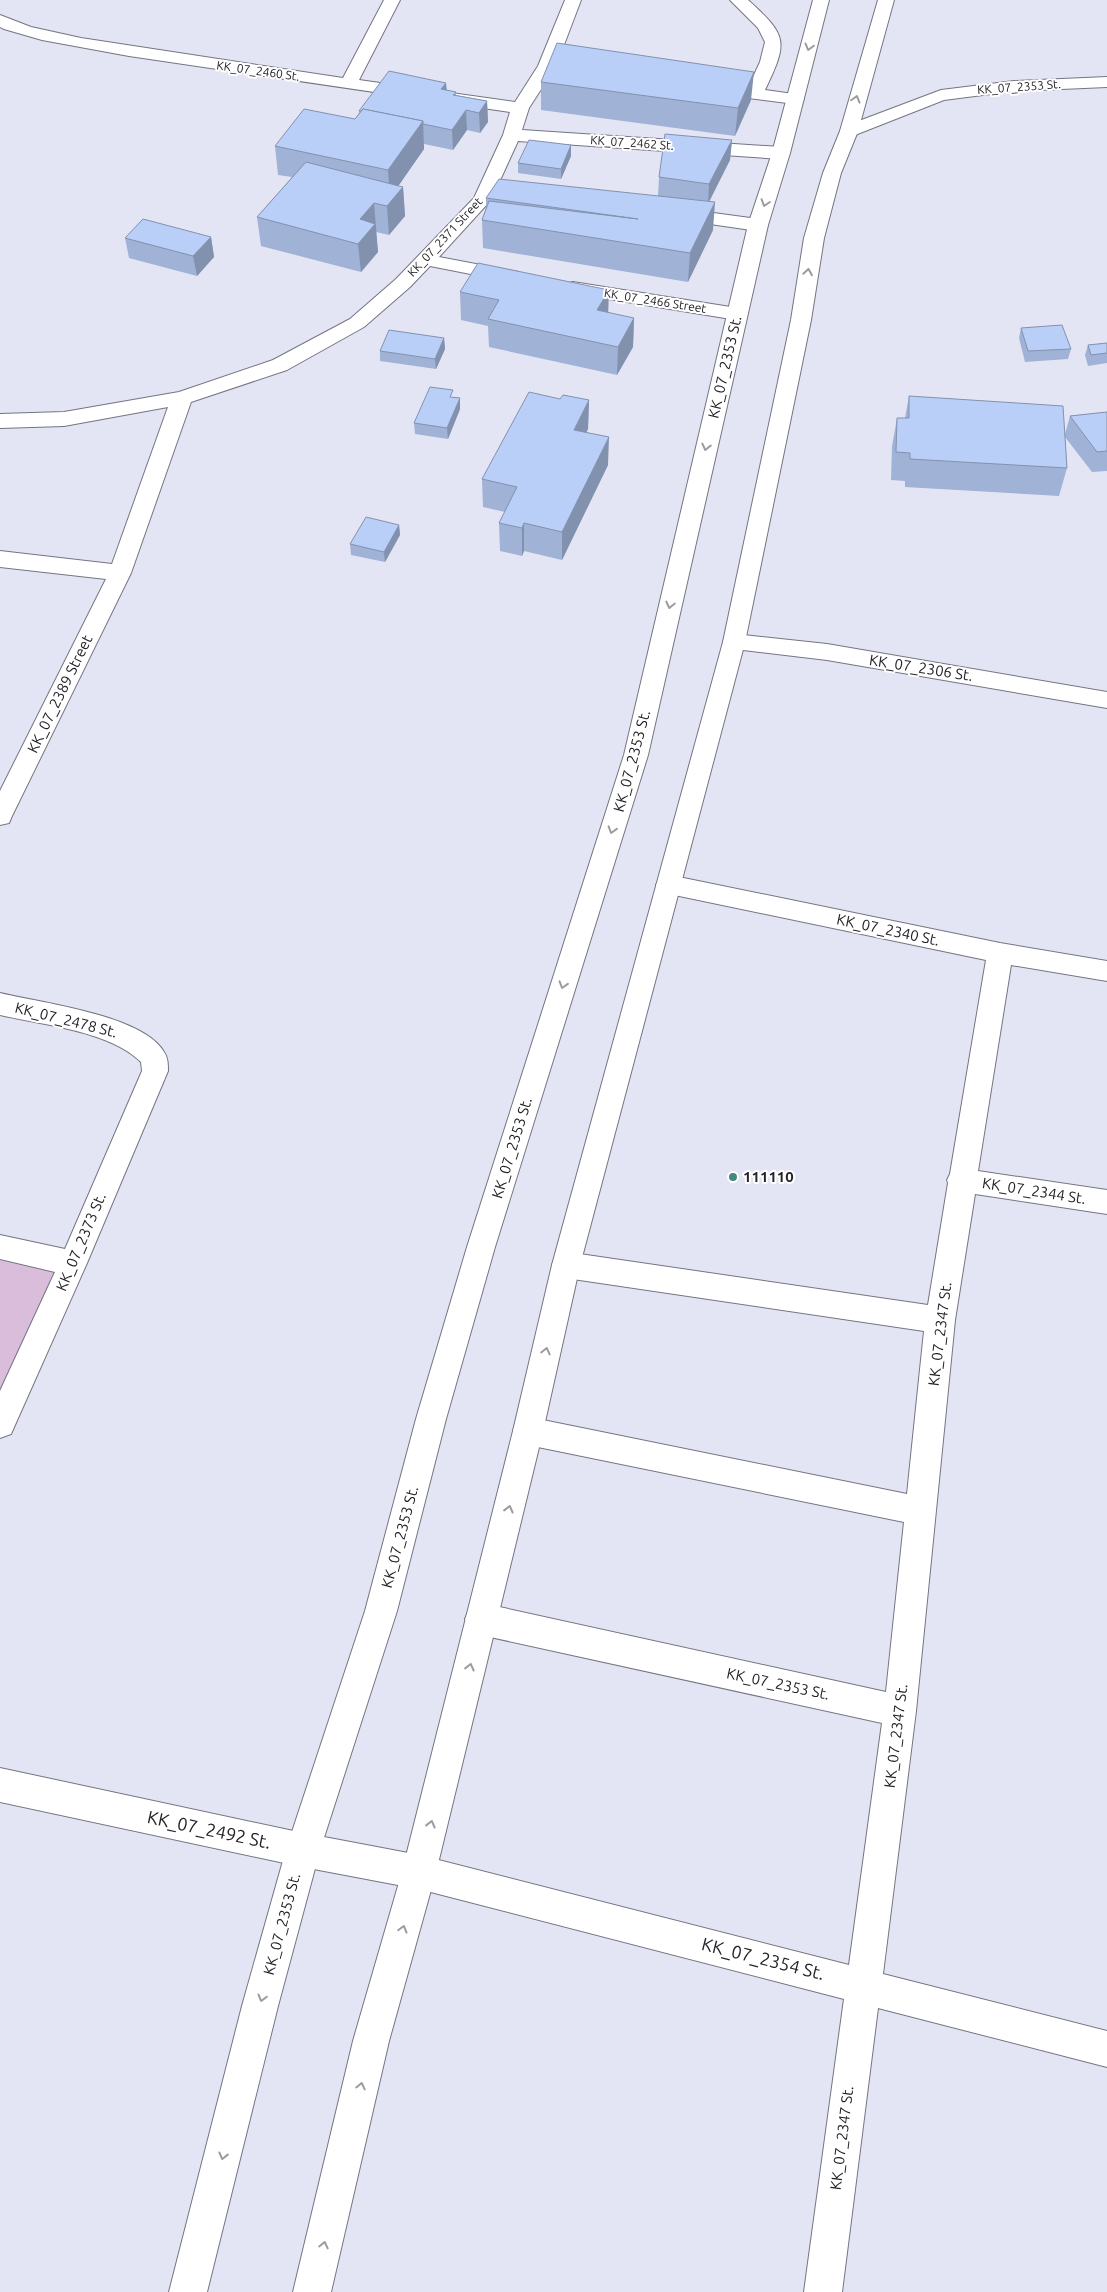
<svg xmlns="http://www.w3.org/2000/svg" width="1107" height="2292" font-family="Ubuntu,sans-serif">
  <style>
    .green { fill: #dabcdb }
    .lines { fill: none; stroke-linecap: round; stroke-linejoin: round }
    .street-casing { stroke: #747582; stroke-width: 2 }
    .secondary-casing { stroke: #747582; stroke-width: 2 }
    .street { fill: #fff; fill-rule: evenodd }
    .secondary { fill: #fff; fill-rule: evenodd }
    .wall { fill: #a0b2d5 }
    .shaded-wall { fill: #8291ae }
    .building { fill: #bacff8; stroke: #8291ae }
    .oneway { stroke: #9c9c9e }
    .poi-dot { fill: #44897f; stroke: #fff; stroke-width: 2 }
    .labels { text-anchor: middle; stroke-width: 4; stroke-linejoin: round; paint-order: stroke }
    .far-street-label { font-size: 12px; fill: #222227; stroke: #fff }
    .street-label { font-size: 15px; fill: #222227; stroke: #fff }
    .poi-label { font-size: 15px; font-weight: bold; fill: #222227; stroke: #fff; text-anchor: start }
    .near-street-label { font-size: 18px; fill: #222227; stroke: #fff }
  </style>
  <rect width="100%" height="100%" fill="#e4e5f4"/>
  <!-- green -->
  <path class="green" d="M0,1247L73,1263L0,1422Z"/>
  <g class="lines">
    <!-- street casing -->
    <g class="street-casing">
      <g id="street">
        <path d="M384,0H400L359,80L515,102L538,66L565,0H581L556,66L529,108L522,130L781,147L787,149L790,153L787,157L781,159L518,141L491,200L439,257L518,272L521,276L518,280L511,282L430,266L410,287L364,327L287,370L191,402L131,573L12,816L9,823L0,825V791L106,579L0,567V551L112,564L168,407L64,426L0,428V414L64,412L179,392L273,360L350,319L396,279L474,198L503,135L510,112L129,56L42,40L4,29L0,27V15L31,27L81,38L343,78Z"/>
        <path d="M730,0H748C788,36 788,42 765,90L801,95L804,99L801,103L795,104L708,93L705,89L708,85L714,84L748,88L760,62L765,42L758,28Z"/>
        <path d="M1107,77V87L1014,91L944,100L855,135H843L840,131L843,127L941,90L1014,81Z"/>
        <path d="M676,208L758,219L765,221L768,225L765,229L758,231L669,218L667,214L669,210Z"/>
        <path d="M573,282L737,308L744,310L747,314L744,318L737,320L566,292L563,288L566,284Z"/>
        <path d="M734,634L827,644L1107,692V708L827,660L726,648L723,642L726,636Z"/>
        <path d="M669,875L1000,943L1107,961V981L1011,965L978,1171L1107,1190V1214L975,1194L955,1320L916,1711L883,1974L1107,2031V2067L878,2008L842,2292H804L844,1999L419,1889L303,1867L0,1802V1768L303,1833L419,1855L849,1965L882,1723L481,1635L470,1630L465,1619L470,1608L481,1603L886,1692L904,1522L528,1445L517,1441L513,1431L517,1421L528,1417L907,1494L924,1331L566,1278L556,1274L552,1265L556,1256L566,1252L928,1305L948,1183L947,1180L950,1174L986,960L660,892L656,885L660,878Z"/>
        <path d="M0,993C41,1003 143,1015 164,1052C168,1058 168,1064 168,1071L87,1263L11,1434L0,1438V1391L55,1272L0,1259V1235L65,1249L142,1071L141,1062C110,1031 43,1025 0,1015Z"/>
      </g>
    </g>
    <!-- secondary casing -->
    <g class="secondary-casing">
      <g id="secondary">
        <path d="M813,0H829L790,153L768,225L648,755L495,1247L446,1419L397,1611L320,1850L278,2006L207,2292H169L242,2006L286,1850L365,1611L416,1419L467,1247L624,755L748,225L772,153Z"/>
        <path d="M878,0H894L858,131L841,173L824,238L811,320L745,642L580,1265L543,1431L436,1872L389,2041L331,2292H293L353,2041L402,1872L513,1431L552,1265L723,642L791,320L804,238L823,173L840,131Z"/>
      </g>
    </g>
    <!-- street -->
    <use href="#street" class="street"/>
    <!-- secondary -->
    <use href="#secondary" class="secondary"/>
  </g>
  <!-- wall -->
  <g class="wall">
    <path d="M541,82L751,100L735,136L541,110Z"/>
    <path d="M446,83L447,90L456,92V95L487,101L488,122L480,133L467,130L453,150L424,144V149L398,186L403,187L405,216L389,235L376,232L378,252L361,272L261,246L257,217L292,177L278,175L275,146L355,119L359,113V111Z"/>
    <path d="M732,140L730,160L709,201L713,230L688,282L483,248L482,220L486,208V198L658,196L659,177Z"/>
    <path d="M571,145V156L561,179L518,173V163Z"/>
    <path d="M211,237L214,257L197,276L129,258L125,238Z"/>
    <path d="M460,292L608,313L634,318L633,347L617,375L489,347L488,326L461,320Z"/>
    <path d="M1021,328L1071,349L1068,359L1025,362L1019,338Z"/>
    <path d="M444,338L445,349L436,369L380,361V351Z"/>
    <path d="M1107,343V363L1088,366L1085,355L1088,345Z"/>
    <path d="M909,396L1065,434L1070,416L1107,412V471L1092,472L1065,437L1067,468L1059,496L905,487V481L891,480L892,446L897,418H905Z"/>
    <path d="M453,397L460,398V409L448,439L415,434L414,423Z"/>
    <path d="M560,399L589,400L588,429L586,432L608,465L562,560L524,551L522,556L500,551L499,523L505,512L483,507L482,479Z"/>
    <path d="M399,525L400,535L385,562L351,555L350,544Z"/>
  </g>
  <!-- shaded-wall -->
  <g class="shaded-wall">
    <path d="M754,72L751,100L735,136L738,108Z"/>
    <path d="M446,83L447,103L441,89Z"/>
    <path d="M487,101L488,122L480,133L479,113Z"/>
    <path d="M466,110L467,130L453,150L452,130Z"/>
    <path d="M423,121L424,149L390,198L388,170Z"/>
    <path d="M732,140L730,160L708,204L709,184Z"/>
    <path d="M571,145V156L561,179V169Z"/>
    <path d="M403,187L405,216L389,235L387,206Z"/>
    <path d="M715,202L713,230L688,282L690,253Z"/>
    <path d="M374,203L378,252L361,272L358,244L360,219Z"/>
    <path d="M211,237L214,257L197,276L193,256Z"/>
    <path d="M609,290L608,318L597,310Z"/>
    <path d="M634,318L633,347L617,375L618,347Z"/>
    <path d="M444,338L445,349L436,369L435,359Z"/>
    <path d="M460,398V409L448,439L447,428Z"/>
    <path d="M589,400L588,429L574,458V430Z"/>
    <path d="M609,437L608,465L562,560V532Z"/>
    <path d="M524,523V551L522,556V528Z"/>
    <path d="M399,525L400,535L385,562L384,552Z"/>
  </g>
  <!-- building -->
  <g class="building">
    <path d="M557,43L754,72L738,108L541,82Z"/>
    <path d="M389,71L446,83L441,89L456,92L453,95L487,101L479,113L466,110L452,130L423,124V121L363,109L361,111H359Z"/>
    <path d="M304,109L355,119L363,109L423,121L388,170L275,146Z"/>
    <path d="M665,134L732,140L709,184L659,177Z"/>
    <path d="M529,140L571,145L561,169L518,163Z"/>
    <path d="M306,162L403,187L387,206L374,203L360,219L375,224L358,244L257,217Z"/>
    <path d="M499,179L715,202L690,253L482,220L489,201L638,219L486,198Z"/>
    <path d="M143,219L211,237L193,256L125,238Z"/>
    <path d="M478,263L609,290L597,310L634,318L618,347L488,319L499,300L460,292Z"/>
    <path d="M1062,325L1071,349L1028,351L1021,328Z"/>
    <path d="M389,330L444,338L435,359L380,351Z"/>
    <path d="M1107,343V353L1091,355L1088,345Z"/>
    <path d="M430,387L453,390L450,397L460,398L447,428L414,423Z"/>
    <path d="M529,392L560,399L563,395L589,400L574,430L609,437L562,532L524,523L522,528L499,523L517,487L482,479Z"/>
    <path d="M909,396L1063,406L1067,468L910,459V453L896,452L897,418H909Z"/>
    <path d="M1107,412V451L1097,452L1070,416Z"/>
    <path d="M366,517L399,525L384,552L350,544Z"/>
  </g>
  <!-- one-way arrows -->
  <defs><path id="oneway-chevron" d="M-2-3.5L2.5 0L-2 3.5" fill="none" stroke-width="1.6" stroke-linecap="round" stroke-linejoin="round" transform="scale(1.25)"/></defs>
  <g class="oneway">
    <use href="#oneway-chevron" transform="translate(809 47) rotate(105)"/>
    <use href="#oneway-chevron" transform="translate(856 99) rotate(-74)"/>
    <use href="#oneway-chevron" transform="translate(765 203) rotate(108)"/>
    <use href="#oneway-chevron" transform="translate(808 272) rotate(-81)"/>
    <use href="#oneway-chevron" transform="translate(706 447) rotate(103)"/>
    <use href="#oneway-chevron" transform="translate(670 605) rotate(103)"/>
    <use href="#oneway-chevron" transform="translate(612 830) rotate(107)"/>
    <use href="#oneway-chevron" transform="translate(563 985) rotate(107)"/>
    <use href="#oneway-chevron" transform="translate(546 1351) rotate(-77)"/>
    <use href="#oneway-chevron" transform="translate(509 1509) rotate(-76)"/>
    <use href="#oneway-chevron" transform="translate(470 1667) rotate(-76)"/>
    <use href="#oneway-chevron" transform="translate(431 1824) rotate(-76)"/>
    <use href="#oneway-chevron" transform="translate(403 1929) rotate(-74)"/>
    <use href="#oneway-chevron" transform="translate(262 1998) rotate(105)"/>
    <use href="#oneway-chevron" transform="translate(361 2086) rotate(-77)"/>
    <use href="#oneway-chevron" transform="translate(223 2156) rotate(104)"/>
    <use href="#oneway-chevron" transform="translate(324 2245) rotate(-77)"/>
  </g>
  <!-- markers -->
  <circle class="poi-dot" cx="733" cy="1177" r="5"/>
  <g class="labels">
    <!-- far-street labels -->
    <g class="far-street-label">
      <text transform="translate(258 71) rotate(8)" y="4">KK_07_2460 St.</text>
      <text transform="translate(1019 87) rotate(-4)" y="4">KK_07_2353 St.</text>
      <text transform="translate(632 143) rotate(4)" y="4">KK_07_2462 St.</text>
      <text transform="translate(445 237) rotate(-47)" y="4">KK_07_2371 Street</text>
      <text transform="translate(655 301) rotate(9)" y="4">KK_07_2466 Street</text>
    </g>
    <!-- street labels -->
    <g class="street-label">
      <text transform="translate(725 367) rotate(-77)" y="5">KK_07_2353 St.</text>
      <text transform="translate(921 668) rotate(9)" y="5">KK_07_2306 St.</text>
      <text transform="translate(60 694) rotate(-64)" y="5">KK_07_2389 Street</text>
      <text transform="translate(632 761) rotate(-75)" y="5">KK_07_2353 St.</text>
      <text transform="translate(888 930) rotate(12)" y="5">KK_07_2340 St.</text>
      <text transform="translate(66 1020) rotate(14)" y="5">KK_07_2478 St.</text>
      <text transform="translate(512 1148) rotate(-73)" y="5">KK_07_2353 St.</text>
      <text transform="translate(1034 1191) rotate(9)" y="5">KK_07_2344 St.</text>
      <text transform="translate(81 1242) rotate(-67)" y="5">KK_07_2373 St.</text>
      <text transform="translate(940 1334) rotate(-83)" y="5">KK_07_2347 St.</text>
      <text transform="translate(400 1537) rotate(-75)" y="5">KK_07_2353 St.</text>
      <text transform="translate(778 1684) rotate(12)" y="5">KK_07_2353 St.</text>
      <text transform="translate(896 1736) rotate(-83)" y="5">KK_07_2347 St.</text>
      <text transform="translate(282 1924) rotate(-75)" y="5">KK_07_2353 St.</text>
      <text transform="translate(842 2138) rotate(-83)" y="5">KK_07_2347 St.</text>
    </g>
    <!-- poi labels -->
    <g class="poi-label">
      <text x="743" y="1182">111110</text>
    </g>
    <!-- near-street labels -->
    <g class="near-street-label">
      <text transform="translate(209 1830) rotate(12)" y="6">KK_07_2492 St.</text>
      <text transform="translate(763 1959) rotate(14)" y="6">KK_07_2354 St.</text>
    </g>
  </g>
</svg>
